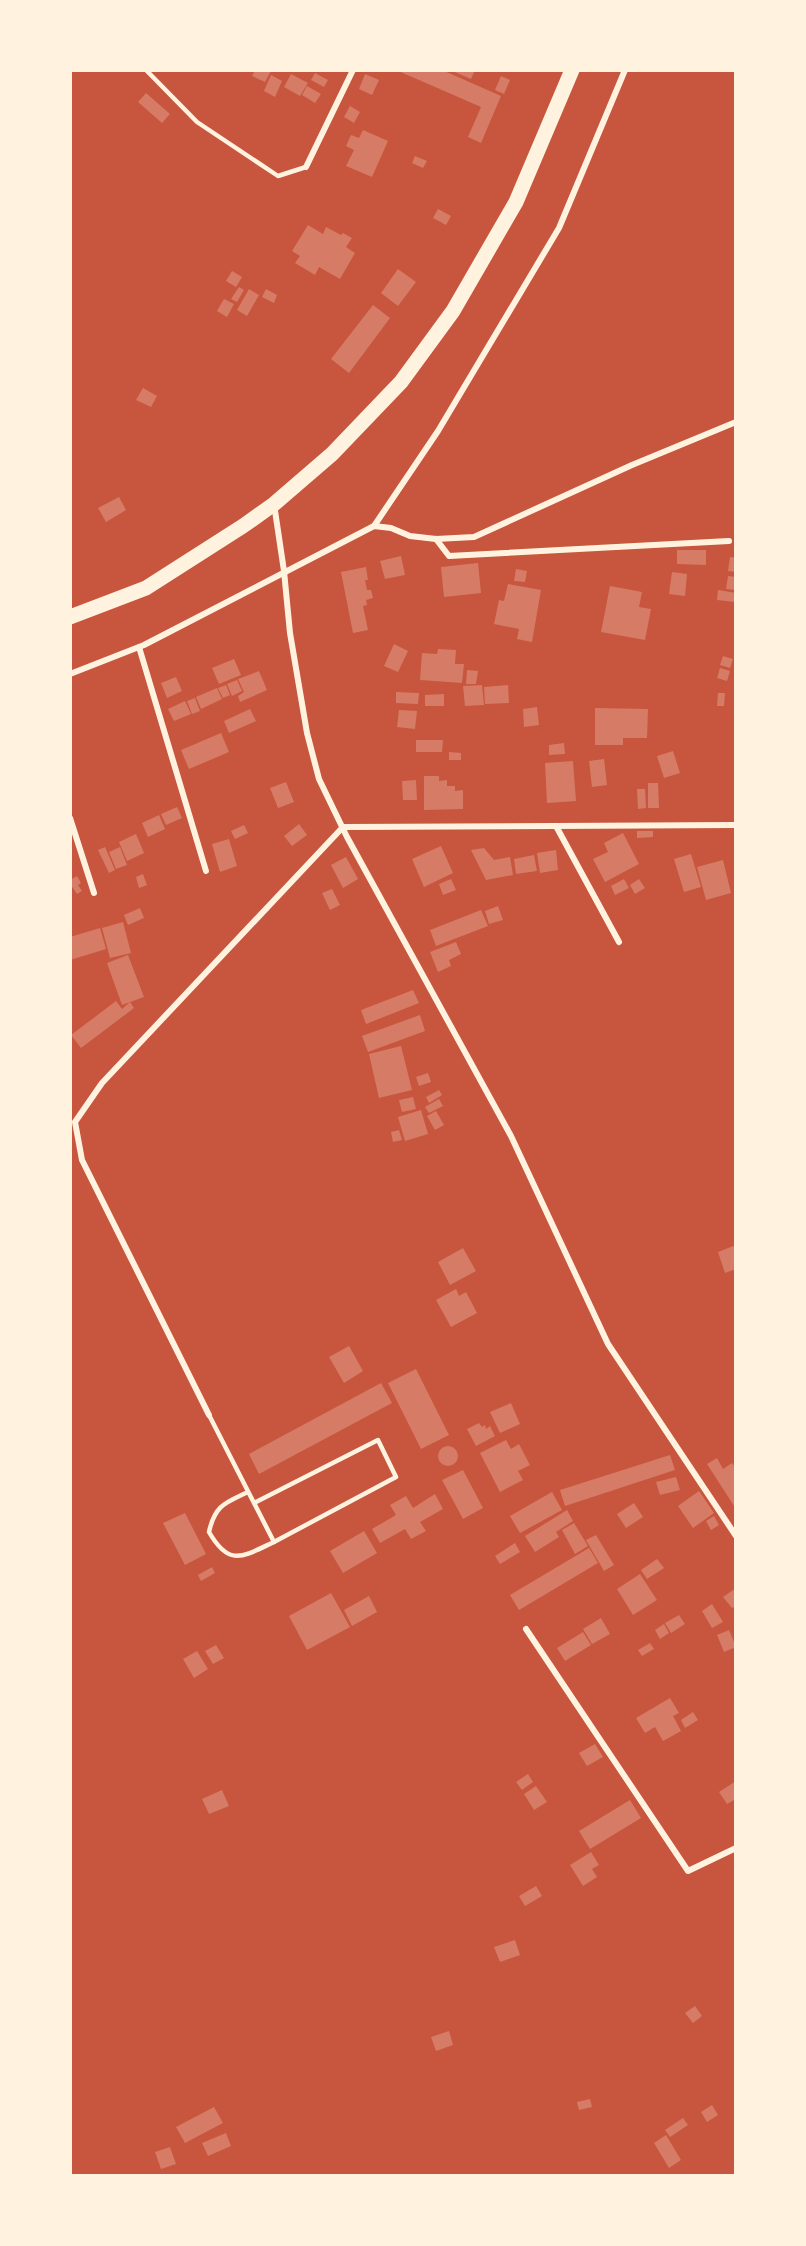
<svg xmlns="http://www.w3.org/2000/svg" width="806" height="2246" font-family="'Noto Sans',sans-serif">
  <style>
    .building { fill: #d67c66 }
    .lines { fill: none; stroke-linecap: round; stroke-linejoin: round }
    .service { stroke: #fff3e0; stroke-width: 4.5 }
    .minor { stroke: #fff3e0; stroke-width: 6 }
    .primary { stroke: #fff3e0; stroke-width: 15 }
  </style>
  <rect width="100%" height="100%" fill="#c8553d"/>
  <!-- building -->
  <g class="building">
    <path d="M255,70H269L271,71L265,82L252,76Z"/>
    <path d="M396,70H442L501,96L481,143L468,137L481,107Z"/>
    <path d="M450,70H475L471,79Z"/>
    <path d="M315,73L328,80L324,87L311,80Z"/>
    <path d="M291,74L308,83L300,96L284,87Z"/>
    <path d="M365,74L379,80L372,95L359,89Z"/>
    <path d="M271,75L282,81L275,97L264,91Z"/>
    <path d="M501,76L510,80L504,94L495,90Z"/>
    <path d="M307,86L321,94L315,103L302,95Z"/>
    <path d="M146,93L170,114L162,123L138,102Z"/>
    <path d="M350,106L360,112L354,123L344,117Z"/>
    <path d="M363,130L388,141L372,177L346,166L354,150L346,146L351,135L359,138Z"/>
    <path d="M415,156L427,161L423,168L412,163Z"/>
    <path d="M438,209L451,216L446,225L433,218Z"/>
    <path d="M308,225L323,234L326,227L341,235L343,233L352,238L346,247L355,253L340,279L319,267L315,275L295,263L300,256L292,251Z"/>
    <path d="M398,269L416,282L398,306L381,293Z"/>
    <path d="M232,271L242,277L236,287L226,281Z"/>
    <path d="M239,287L244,290L237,302L231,299Z"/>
    <path d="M249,289L259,295L247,316L237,310Z"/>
    <path d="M266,289L277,295L274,303L262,297Z"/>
    <path d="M224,299L234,304L227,317L217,311Z"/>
    <path d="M373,305L390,318L349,373L331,359Z"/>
    <path d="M143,388L157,396L151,407L136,400Z"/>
    <path d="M119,497L126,510L106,522L98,508Z"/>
    <path d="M677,550H706V565L677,564Z"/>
    <path d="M401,556L405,575L385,579L380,561Z"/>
    <path d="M730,557L736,558V572L728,571Z"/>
    <path d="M478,563L481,593L444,597L441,567Z"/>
    <path d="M366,567L368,580H365L367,590H371L373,598L366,600L367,605L363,606L368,630L353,633L341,572Z"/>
    <path d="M516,569L527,571L525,582L514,581Z"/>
    <path d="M672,572L687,574L685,596L669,594Z"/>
    <path d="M728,576L736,577V590L726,589Z"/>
    <path d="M508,584L541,590L532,642L517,639L519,629L494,624L499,600L504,601Z"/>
    <path d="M610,586L642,592L639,607L651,609L645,640L601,632Z"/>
    <path d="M718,590L736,593L735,602L717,600Z"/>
    <path d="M394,644L408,651L398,672L384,666Z"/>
    <path d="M438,649L456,650L455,664H464L462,683L420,680L422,653L437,654Z"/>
    <path d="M723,656L733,659L730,668L720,665Z"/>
    <path d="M234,659L241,675L219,684L212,668Z"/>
    <path d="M720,668L730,671L727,681L717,678Z"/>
    <path d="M467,670L478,671L476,684H466Z"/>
    <path d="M259,671L267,690L240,702L238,696L244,692L238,679Z"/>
    <path d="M176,677L182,691L167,698L161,683Z"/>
    <path d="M237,680L242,691L232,696L227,684Z"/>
    <path d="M226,685L230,695L223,698L218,688Z"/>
    <path d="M482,685L484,705L465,706L463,686Z"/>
    <path d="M508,685L509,703L485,704L484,687Z"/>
    <path d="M217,688L222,699L201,709L196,697Z"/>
    <path d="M396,692L419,693L418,704L396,703Z"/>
    <path d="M718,693H725L724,706H717Z"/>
    <path d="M444,694V706H425V695Z"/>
    <path d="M195,698L200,711L192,714L187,701Z"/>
    <path d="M185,701L191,714L174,721L168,709Z"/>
    <path d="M537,707L539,725L524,727L523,709Z"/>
    <path d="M595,708L648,709L647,738H623V745H595Z"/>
    <path d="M250,709L256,721L229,733L224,721Z"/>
    <path d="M399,710L417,711L415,729L397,727Z"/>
    <path d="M221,733L229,752L189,769L181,750Z"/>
    <path d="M416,740H443L442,752H416Z"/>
    <path d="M564,743L565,754L549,755V745Z"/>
    <path d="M673,751L680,773L664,778L657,756Z"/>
    <path d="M449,752L461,753V760H449Z"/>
    <path d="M604,759L607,785L592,787L589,761Z"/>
    <path d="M573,761L576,801L547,803L545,763Z"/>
    <path d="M424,776H439V781L447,780V786H455V791L463,790V809L424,810Z"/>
    <path d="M416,780L417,800H403L402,781Z"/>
    <path d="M286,782L294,802L278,808L270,788Z"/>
    <path d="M648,783H658L659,808H648Z"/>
    <path d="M637,789H645L646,808L638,809Z"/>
    <path d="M177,807L182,818L166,825L161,814Z"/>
    <path d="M159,815L165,829L148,837L142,823Z"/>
    <path d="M299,824L307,835L292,846L284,836Z"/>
    <path d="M244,825L248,833L235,839L231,831Z"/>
    <path d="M637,831H653V837L637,838Z"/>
    <path d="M623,833L639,864L605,882L593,859L608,852L604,843Z"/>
    <path d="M136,834L144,853L127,861L119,842Z"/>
    <path d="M229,839L237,866L220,872L212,844Z"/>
    <path d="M441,846L453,873L424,887L412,859Z"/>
    <path d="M105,847L115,870L109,873L98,850Z"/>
    <path d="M120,847L127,865L116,869L109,852Z"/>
    <path d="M484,848L494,860L510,857L513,875L486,880L471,850Z"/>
    <path d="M556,850L558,870L540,873L537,853Z"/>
    <path d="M691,854L701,887L684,892L674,859Z"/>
    <path d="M534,855L537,871L516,874L514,859Z"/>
    <path d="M346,857L358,879L343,888L331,865Z"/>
    <path d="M723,860L731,893L706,900L697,867Z"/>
    <path d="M143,874L147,885L139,888L136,877Z"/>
    <path d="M77,876L81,883L78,885L82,891L77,894L70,884V880Z"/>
    <path d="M451,879L456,890L443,895L439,884Z"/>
    <path d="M624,879L629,888L615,895L611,886Z"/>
    <path d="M639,879L645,888L635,894L630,885Z"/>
    <path d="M332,889L340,905L330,910L322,893Z"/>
    <path d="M498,906L503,920L489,924L485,911Z"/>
    <path d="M140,908L144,918L128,925L124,915Z"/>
    <path d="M481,910L488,926L436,946L430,930Z"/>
    <path d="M123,922L131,953L110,958L102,928Z"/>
    <path d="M100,928L106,949L70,960V937Z"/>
    <path d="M456,942L461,954L449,960L451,966L438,972L430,952Z"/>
    <path d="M128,955L144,997L122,1005L107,963Z"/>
    <path d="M413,990L419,1003L366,1024L361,1010Z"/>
    <path d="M116,1001L122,1009L130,1002L134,1008L81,1048L71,1035Z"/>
    <path d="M420,1015L425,1031L368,1052L362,1036Z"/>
    <path d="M401,1046L412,1090L379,1098L369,1054Z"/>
    <path d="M428,1073L431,1082L419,1086L416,1077Z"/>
    <path d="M439,1090L442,1095L429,1103L426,1097Z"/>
    <path d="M413,1097L416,1109L402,1112L399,1100Z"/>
    <path d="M439,1099L443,1106L429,1113L425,1107Z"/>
    <path d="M421,1110L428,1134L405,1141L398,1117Z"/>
    <path d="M436,1111L444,1125L435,1130L427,1116Z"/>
    <path d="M399,1130L402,1140L393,1142L391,1132Z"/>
    <path d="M736,1245V1269L725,1273L718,1252Z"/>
    <path d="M463,1248L476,1271L450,1285L438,1262Z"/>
    <path d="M456,1289L459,1296L466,1292L477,1313L451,1327L436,1300Z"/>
    <path d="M349,1346L363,1371L344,1383L329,1357Z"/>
    <path d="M416,1369L449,1435L421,1449L388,1383Z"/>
    <path d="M381,1383L392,1403L259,1474L249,1454Z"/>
    <path d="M511,1403L520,1424L500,1433L490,1412Z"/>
    <path d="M479,1423L482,1427L485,1425L486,1429L490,1426L495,1436L476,1446L467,1429Z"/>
    <path d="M506,1440L511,1449L519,1444L530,1465L518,1471L523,1480L500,1492L480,1453Z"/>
    <circle cx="448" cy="1456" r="10"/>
    <path d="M670,1455L675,1470L565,1506L560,1490Z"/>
    <path d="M717,1458L723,1469L732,1463L736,1469V1509L707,1464Z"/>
    <path d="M463,1470L483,1508L463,1519L442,1480Z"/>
    <path d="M676,1477L680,1490L660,1495L656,1482Z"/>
    <path d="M699,1491L714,1513L693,1528L678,1506Z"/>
    <path d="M552,1492L562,1510L520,1533L510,1516Z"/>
    <path d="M435,1494L443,1509L420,1522L426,1531L411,1539L405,1529L380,1543L372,1529L396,1515L390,1505L406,1496L413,1508Z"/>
    <path d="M634,1503L643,1517L626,1528L617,1514Z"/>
    <path d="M567,1510L573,1521L556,1532L559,1537L535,1552L525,1536Z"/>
    <path d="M185,1513L206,1554L185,1565L163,1523Z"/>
    <path d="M714,1516L719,1525L711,1530L706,1521Z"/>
    <path d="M574,1523L588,1546L575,1554L562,1530Z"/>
    <path d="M364,1531L377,1553L343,1573L330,1551Z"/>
    <path d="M596,1535L614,1565L604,1571L586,1540Z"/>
    <path d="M515,1543L520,1552L500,1564L495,1556Z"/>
    <path d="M589,1548L598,1563L519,1610L510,1595Z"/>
    <path d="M657,1559L664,1568L647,1579L641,1570Z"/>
    <path d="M212,1567L215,1573L201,1581L198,1575Z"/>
    <path d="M640,1574L657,1600L633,1615L617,1589Z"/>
    <path d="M736,1588V1606L732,1608L723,1597Z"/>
    <path d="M331,1593L350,1627L307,1650L289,1616Z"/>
    <path d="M369,1596L377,1612L352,1626L344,1610Z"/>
    <path d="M712,1604L723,1622L712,1628L702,1611Z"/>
    <path d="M679,1615L685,1624L671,1633L665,1623Z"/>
    <path d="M601,1618L610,1634L592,1644L583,1629Z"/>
    <path d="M664,1624L669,1633L660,1639L655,1630Z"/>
    <path d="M729,1630L736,1647L724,1652L717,1635Z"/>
    <path d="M583,1632L591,1645L565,1661L557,1648Z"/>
    <path d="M650,1643L654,1649L642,1656L638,1650Z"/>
    <path d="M216,1645L224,1658L213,1664L205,1651Z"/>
    <path d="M197,1651L208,1669L194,1678L183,1659Z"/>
    <path d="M670,1698L679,1713L673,1716L681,1731L663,1741L655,1727L645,1733L636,1718Z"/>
    <path d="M693,1712L698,1720L685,1728L681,1720Z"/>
    <path d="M595,1744L603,1757L587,1766L579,1753Z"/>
    <path d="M528,1774L533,1782L522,1790L516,1782Z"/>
    <path d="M736,1781V1799L727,1804L719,1792Z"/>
    <path d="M536,1786L547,1802L534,1810L524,1794Z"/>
    <path d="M222,1790L229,1806L209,1814L202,1799Z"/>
    <path d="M630,1800L641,1818L590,1849L579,1831Z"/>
    <path d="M591,1852L599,1865L592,1869L597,1877L583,1886L570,1865Z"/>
    <path d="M536,1886L542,1896L525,1906L519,1896Z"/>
    <path d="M515,1940L520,1955L500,1962L494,1947Z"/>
    <path d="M695,2006L702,2016L693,2023L685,2013Z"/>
    <path d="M449,2031L453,2045L436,2051L431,2037Z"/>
    <path d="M590,2099L592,2107L579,2110L577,2102Z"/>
    <path d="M712,2105L718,2115L707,2122L701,2112Z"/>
    <path d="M214,2107L223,2123L185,2143L176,2127Z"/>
    <path d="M683,2118L688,2125L670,2137L665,2130Z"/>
    <path d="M226,2133L231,2146L208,2156L202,2143Z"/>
    <path d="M666,2135L681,2160L669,2168L654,2143Z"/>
    <path d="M170,2147L176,2164L161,2169L155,2152Z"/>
  </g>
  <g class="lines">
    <!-- service -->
    <g class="service">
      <path d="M146,70L197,122L278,176L306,167"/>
      <path d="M209,1415L274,1542L396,1477L378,1440L254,1503"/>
      <path d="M248,1492C225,1503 215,1505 209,1532C229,1567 242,1557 274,1542"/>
    </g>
    <!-- minor -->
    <g class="minor">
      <path d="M306,167L353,70"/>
      <path d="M274,504L284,571L290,633L307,733L319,779L347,837L511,1136L608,1344L736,1536"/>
      <path d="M374,526L438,431L559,228L625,70"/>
      <path d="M436,539L449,556L729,541"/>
      <path d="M139,647L206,871"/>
      <path d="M70,674L144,645L374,526L391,528L410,536L436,539L474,537L632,465L736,422"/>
      <path d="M70,818L94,893"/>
      <path d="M556,826L619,942"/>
      <path d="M209,1415L82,1160L75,1122L102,1083L343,827L736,825"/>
      <path d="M526,1629L688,1871L736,1848"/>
    </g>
    <!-- primary -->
    <path class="primary" d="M70,617L146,588L243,526L274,504L332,454L401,382L453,311L516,202L572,70"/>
  </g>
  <!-- border -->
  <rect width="806" height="2246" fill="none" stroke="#fff3e0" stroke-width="144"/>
</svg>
